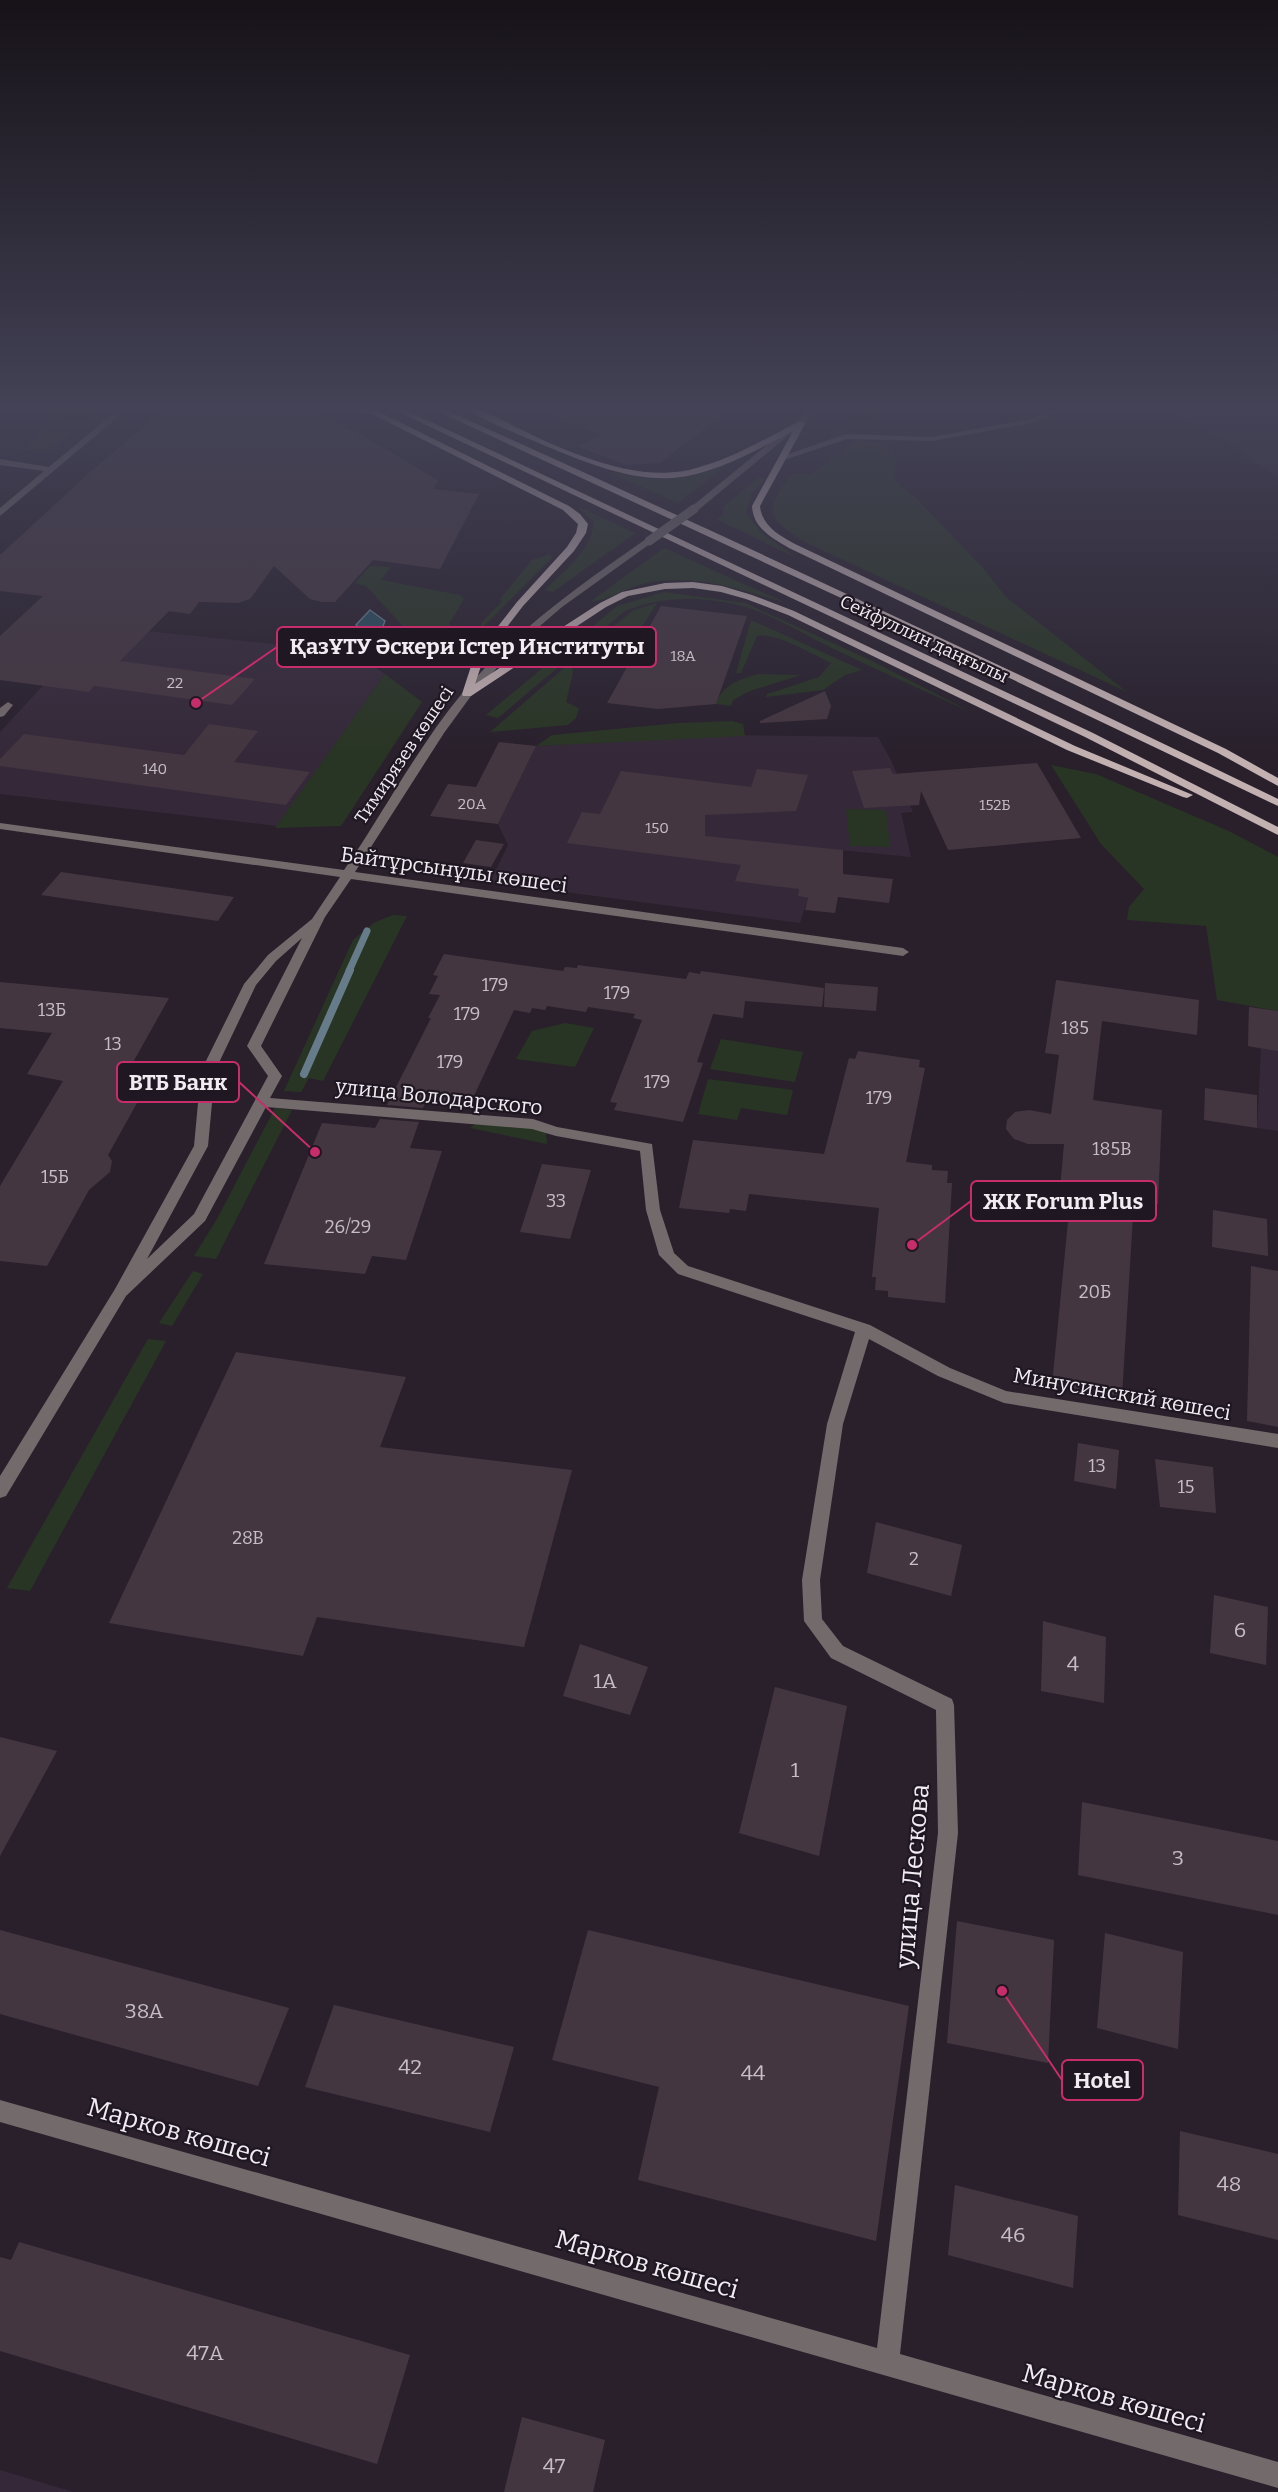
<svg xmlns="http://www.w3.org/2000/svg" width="1278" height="2492" font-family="Bitter,serif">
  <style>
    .built { fill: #352939 }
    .green { fill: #293524 }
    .water { fill: #2b4d5f; stroke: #667c8b; stroke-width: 1.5 }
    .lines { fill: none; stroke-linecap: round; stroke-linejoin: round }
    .stream-far1 { stroke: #667c8b; stroke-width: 7 }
    .stream { stroke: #667c8b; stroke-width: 8 }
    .building { fill: #443640 }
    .minor { fill: #736a6b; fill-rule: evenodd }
    .major { fill: #c3b1b2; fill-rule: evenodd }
    .minor-bridge { stroke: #736a6b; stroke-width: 9 }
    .labels { text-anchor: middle; stroke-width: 4.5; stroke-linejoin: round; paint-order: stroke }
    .far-number-label { font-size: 15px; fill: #c6bec6 }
    .far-street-label { font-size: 18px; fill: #f1ebf2; stroke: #1f1722 }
    .number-label { font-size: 18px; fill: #c6bec6 }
    .street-label { font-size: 21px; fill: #f1ebf2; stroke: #1f1722 }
    .near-number-label { font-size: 21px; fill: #c6bec6 }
    .near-street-label { font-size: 26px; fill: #f1ebf2; stroke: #1f1722 }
    .leader { fill: none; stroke: #c72d6a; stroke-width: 2 }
    .callout-dot { fill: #c72d6a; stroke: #1f1722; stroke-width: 2 }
    .callout { fill: #1f1722; stroke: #c72d6a; stroke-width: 2 }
    .callout-label { font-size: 22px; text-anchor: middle; font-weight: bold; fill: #f1ebf2 }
  </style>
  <rect width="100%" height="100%" fill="#29202c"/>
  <!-- built -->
  <g class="built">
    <path d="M1146,406H1278V477L1247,458L1228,441L1172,414Z"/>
    <path d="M98,626L351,652L385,674L277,826L0,794V732Z"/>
    <path d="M720,735L878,737L892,762L913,812L901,813L911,857L819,848L800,883L798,896L808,898L800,923L490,882L508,845L498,824L536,746Z"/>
    <path d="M1249,1007L1278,1011V1131L1257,1128L1261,1049L1248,1046Z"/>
    <path d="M0,2470L73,2492H0Z"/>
  </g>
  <!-- green -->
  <g class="green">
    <path d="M36,406H101L85,419L27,413Z"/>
    <path d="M858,406H884L882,411L824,443L851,417Z"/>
    <path d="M46,431L70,434L46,452L22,450Z"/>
    <path d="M857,440L877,442L896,459L894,480L918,500L983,568L1006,597L1127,692L805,542C766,517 763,511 792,474H811Z"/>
    <path d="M731,462L678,503L606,471C661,483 678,483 731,462Z"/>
    <path d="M759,477L765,479L751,495L746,513L762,533L797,558L716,519L723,515V507Z"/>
    <path d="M577,506L635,533L553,592L545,590C565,570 591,551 594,522Z"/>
    <path d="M664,548L788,604C741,589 693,573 643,584C628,587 602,603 591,601Z"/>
    <path d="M550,554L552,558L480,630L481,623L502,601L500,599L532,560Z"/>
    <path d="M370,566L391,567L381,580L460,595L464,599L449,624L462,641L440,663L434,660L366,586L355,583Z"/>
    <path d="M664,592L745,603L872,661L973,713C928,692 881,672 836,650C813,639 791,626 767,615C725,596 667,593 625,611L498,718L486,715L617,606Z"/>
    <path d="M657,603L623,656L583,650L634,610Z"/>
    <path d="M751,620L862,670L845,675L823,690L766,697L767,694L819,677L831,663C814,655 775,632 757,636L741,673H736Z"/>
    <path d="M572,661L573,673L566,702L579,708L576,718L568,725L490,732Z"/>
    <path d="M385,674L422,702L341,826L275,828Z"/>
    <path d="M758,674L801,675L750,691L733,700L731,706L716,704C722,685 740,679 758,674Z"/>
    <path d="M732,721L743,724L745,736L536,746L552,735L678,723Z"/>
    <path d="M1051,765L1096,774L1231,832L1278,857V1011L1217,1000L1206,926L1127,920L1129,907L1144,889L1101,844Z"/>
    <path d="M846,809L886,810L890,847L850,846Z"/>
    <path d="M393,915L407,916L323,1081L309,1078L301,1092L284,1091L353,940L375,922Z"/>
    <path d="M565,1023L594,1028L575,1067L516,1059L532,1031Z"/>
    <path d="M721,1039L803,1052L795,1082L710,1069Z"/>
    <path d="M708,1079L793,1090L787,1115L741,1108L737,1120L698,1114Z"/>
    <path d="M275,1108L292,1110L216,1259L194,1256L217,1219Z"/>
    <path d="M479,1122L520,1125L546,1131L547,1144L470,1128Z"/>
    <path d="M193,1271L203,1274L172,1326L159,1323Z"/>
    <path d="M148,1339L166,1341L30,1591L7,1588Z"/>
  </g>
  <!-- water -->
  <path class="water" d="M370,610L385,621L379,636H372L356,625Z"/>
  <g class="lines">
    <!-- stream-far1 -->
    <path class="stream-far1" d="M349,971L367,931"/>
    <!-- stream -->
    <path class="stream" d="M304,1074L350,970"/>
  </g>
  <!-- building -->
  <g class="building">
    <path d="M168,406H300L369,439L439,481L433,489L479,494L440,569L373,560L335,602H322L310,599L274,566L250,599L238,603L199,602L190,614L169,611L120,661L255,679L232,705L94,686L89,692L0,680V636L43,596L0,591V555L89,473Z"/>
    <path d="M584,406H639L645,416L680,406H734L660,463L627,465L576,446L601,435L550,415Z"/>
    <path d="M661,606L747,616L716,704L658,709L607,703Z"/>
    <path d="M825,691L831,706L827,719L760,723V721Z"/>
    <path d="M209,724L258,731L234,762L310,772L286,805L0,766V759L24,734L184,755Z"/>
    <path d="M499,742L536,746L498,824L430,816L448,784L476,787Z"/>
    <path d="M1037,763L1081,838L948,850L921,791L919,805L864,808L852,771L890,768L893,774Z"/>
    <path d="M757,769L808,775L796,811L705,815V836L843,850V874L893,879L889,903L838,897L835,913L805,910L808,898L798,896L799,889L735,881L741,865L567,843L582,812L600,814L621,771L751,787Z"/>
    <path d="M476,840L504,844L491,867L463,863Z"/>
    <path d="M61,872L234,897L218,921L41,895Z"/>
    <path d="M444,954L563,971L565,967L577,968L578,965L686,979L689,972L700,974L701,971L824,988L822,1007L745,1001L743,1018L713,1014L697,1062L703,1063L683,1122L614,1110L617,1103L610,1102L642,1020L633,1018L635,1014L588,1007L586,1012L547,1006L545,1010L532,1008L530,1013L514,1010L473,1098L468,1097L464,1107L426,1101L423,1108L387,1105L431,1018H428L440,995L429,994L438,976L433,975Z"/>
    <path d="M1056,980L1199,1000L1197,1035L1102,1021L1093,1100L1162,1110L1158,1204L1134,1200L1122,1396L1052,1385L1071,1191L1060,1189L1064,1144H1028L1014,1139L1006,1129L1007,1120L1015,1112L1029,1110L1051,1114L1059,1055L1045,1053Z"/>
    <path d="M0,982L169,998L117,1091L142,1094L108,1155L112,1161L110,1172L89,1190L47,1266L0,1261V1186L63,1081L27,1074L52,1033L0,1028Z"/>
    <path d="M825,983L878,987L876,1011L824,1007Z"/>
    <path d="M1249,1007L1278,1011V1051L1248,1046Z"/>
    <path d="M858,1051L920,1060L919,1067L925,1068L906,1162L932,1165V1170L948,1171L947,1183H952L945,1303L888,1297V1291L875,1290L876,1277H872L879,1208L749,1194L746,1211L730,1209L729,1213L679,1208L693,1140L824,1154L849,1058L855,1059Z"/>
    <path d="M1205,1088L1257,1095V1128L1204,1120Z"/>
    <path d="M380,1119L419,1122L410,1148L442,1151L406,1260L372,1256L365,1274L264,1264L322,1123L375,1128Z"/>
    <path d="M542,1164L591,1170L570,1239L520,1232Z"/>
    <path d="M1213,1210L1267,1219L1268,1256L1212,1247Z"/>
    <path d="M1251,1266L1278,1271V1427L1247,1421Z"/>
    <path d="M236,1352L406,1377L380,1447L572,1470L524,1647L317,1617L303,1656L109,1623Z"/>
    <path d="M1078,1443L1119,1450L1116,1489L1074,1481Z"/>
    <path d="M1155,1459L1213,1467L1216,1513L1160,1507Z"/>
    <path d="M876,1522L962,1545L951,1596L867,1573Z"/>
    <path d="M1214,1595L1268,1607L1266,1665L1210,1653Z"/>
    <path d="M1043,1621L1106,1637L1104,1703L1041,1691Z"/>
    <path d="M580,1644L648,1667L630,1715L563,1696Z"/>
    <path d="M775,1687L847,1706L819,1856L739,1833Z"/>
    <path d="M0,1737L57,1751L0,1856Z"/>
    <path d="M1082,1802L1278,1841V1915L1078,1875Z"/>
    <path d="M957,1921L1054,1940L1048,2063L947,2043Z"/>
    <path d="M0,1930L289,2008L258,2086L0,2014Z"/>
    <path d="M588,1930L909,2006L876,2241L638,2180L659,2087L552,2060Z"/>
    <path d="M1105,1933L1183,1952L1178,2049L1097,2028Z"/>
    <path d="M334,2005L514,2047L490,2132L305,2087Z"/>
    <path d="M1180,2131L1278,2154V2240L1178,2215Z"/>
    <path d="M955,2185L1078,2216L1073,2288L948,2255Z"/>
    <path d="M19,2242L410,2355L377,2464L0,2351V2257L11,2260Z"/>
    <path d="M522,2417L605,2440L593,2492H504Z"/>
  </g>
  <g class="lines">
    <!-- minor -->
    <g class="minor">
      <path d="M122,406H131L0,516V508L44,471L0,465V459L49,467Z"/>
      <path d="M323,406H343L375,413L371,415Z"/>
      <path d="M815,406H824L697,511H691V507Z"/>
      <path d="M1060,406H1071L1032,423L932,441L847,439L787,459L780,457L846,434L932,437L1030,419Z"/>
      <path d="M646,539L654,541L562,607L519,644L471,696L444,733L355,872L903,948L909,952L903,956L351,879L325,917L261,1046L282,1076L270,1098L533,1119L557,1127L652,1144L660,1210L674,1253L688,1266L870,1325L950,1368L1006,1391L1278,1434V1448L1004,1403L938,1376L869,1339L843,1424L820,1580L822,1619L843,1646L952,1699L954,1705L958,1833L900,2354L1278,2462V2488L0,2122V2100L877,2348L938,1833L936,1710L831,1658L804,1621L802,1580L827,1424L855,1332L678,1274L659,1255L646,1210L640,1151L556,1136L532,1129L266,1107L205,1221L126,1296L6,1496L0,1498V1476L115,1289L194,1146L201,1071L244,984L268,955L312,919L340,877L0,829V823L344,870C384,812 418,746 464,691C516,630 580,585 646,539ZM302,938L247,1046L268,1076L194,1214L147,1259L208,1146L215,1071L256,985L276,961Z"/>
      <path d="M8,702L13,705L4,716L0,717V708Z"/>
    </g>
    <!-- major -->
    <g class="major">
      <path d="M356,406H367L569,506L580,514L588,524L586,533L574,551L523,606L484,657L475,684L600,603L622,592L665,583L693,582L722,586L752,595L794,611L1075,746L1193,795L1187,798L1183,797L1067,750L788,615L746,599L721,592L693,588L665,589L628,596L606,607L471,696H463L462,694L474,657L517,602L567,547L576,533L578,524L563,510Z"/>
      <path d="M386,406H397L1093,733L1278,827V835L1085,737Z"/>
      <path d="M426,406H437C719,533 1000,664 1278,799V806L852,603Z"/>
      <path d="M462,406H473C534,435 620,485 689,470C728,461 763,440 798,422H804L805,424L760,506C762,526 779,535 795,544L1226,749L1278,778V786L1218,753L789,548C772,538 753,528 752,506L793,431C756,450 716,474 673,478C628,481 582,461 541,444C518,434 481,420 462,406Z"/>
    </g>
    <!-- minor-bridge -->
    <path class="minor-bridge" d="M649,541L694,509"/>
  </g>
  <!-- sky -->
  <linearGradient id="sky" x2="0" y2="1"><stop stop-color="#171218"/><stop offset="0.54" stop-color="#434256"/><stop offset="1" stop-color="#434256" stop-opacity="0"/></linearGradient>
  <rect width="1278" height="755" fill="url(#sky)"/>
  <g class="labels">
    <!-- far-number labels -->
    <g class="far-number-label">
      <text x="683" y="661">18А</text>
      <text x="175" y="688">22</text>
      <text x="155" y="774">140</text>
      <text x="472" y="809">20А</text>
      <text x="995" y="810">152Б</text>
      <text x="657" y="833">150</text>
    </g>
    <!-- far-street labels -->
    <g class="far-street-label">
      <text transform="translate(924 639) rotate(25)" y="6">Сейфуллин даңғылы</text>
      <text transform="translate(404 755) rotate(-56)" y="6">Тимирязев көшесі</text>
    </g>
    <!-- number labels -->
    <g class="number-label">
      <text x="495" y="991">179</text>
      <text x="617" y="999">179</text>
      <text x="52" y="1016">13Б</text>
      <text x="467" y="1020">179</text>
      <text x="1075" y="1034">185</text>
      <text x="113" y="1050">13</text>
      <text x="450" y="1068">179</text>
      <text x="657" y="1088">179</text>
      <text x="879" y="1104">179</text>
      <text x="1112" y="1155">185В</text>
      <text x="55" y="1183">15Б</text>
      <text x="556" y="1207">33</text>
      <text x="348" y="1233">26/29</text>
      <text x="1095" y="1298">20Б</text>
      <text x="1097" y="1472">13</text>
      <text x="1186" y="1493">15</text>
      <text x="248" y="1544">28В</text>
      <text x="914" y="1565">2</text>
    </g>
    <!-- street labels -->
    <g class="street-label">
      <text transform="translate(454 870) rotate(8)" y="7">Байтұрсынұлы көшесі</text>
      <text transform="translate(439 1097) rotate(6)" y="7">улица Володарского</text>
      <text transform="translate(1122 1394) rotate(10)" y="7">Минусинский көшесі</text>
    </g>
    <!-- near-number labels -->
    <g class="near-number-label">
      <text x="1240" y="1637">6</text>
      <text x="1073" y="1671">4</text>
      <text x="605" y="1688">1А</text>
      <text x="795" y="1777">1</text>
      <text x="1178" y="1865">3</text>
      <text x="144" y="2018">38А</text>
      <text x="410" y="2074">42</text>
      <text x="753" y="2080">44</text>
      <text x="1229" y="2191">48</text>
      <text x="1013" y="2242">46</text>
      <text x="205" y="2360">47А</text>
      <text x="554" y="2473">47</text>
    </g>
    <!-- near-street labels -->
    <g class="near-street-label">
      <text transform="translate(912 1876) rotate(-85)" y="9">улица Лескова</text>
      <text transform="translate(179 2132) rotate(16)" y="9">Марков көшесі</text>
      <text transform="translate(647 2264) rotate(16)" y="9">Марков көшесі</text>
      <text transform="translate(1114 2398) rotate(16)" y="9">Марков көшесі</text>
    </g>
  </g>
  <!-- callouts -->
  <path class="leader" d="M196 703L277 647M315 1152L239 1082M912 1245L971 1201M1002 1991L1062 2080"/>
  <g class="callout-dot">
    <circle cx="196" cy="703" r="6"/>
    <circle cx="315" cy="1152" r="6"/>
    <circle cx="912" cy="1245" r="6"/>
    <circle cx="1002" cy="1991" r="6"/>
  </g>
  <g class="callout">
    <rect x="277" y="627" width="379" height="40" rx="6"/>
    <rect x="117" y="1062" width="122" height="40" rx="6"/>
    <rect x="971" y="1181" width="185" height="40" rx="6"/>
    <rect x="1062" y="2060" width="81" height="40" rx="6"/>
  </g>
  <g class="callout-label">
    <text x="467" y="654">ҚазҰТУ Әскери Істер Институты</text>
    <text x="178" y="1090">ВТБ Банк</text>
    <text x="1063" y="1209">ЖК Forum Plus</text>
    <text x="1102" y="2088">Hotel</text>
  </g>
</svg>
